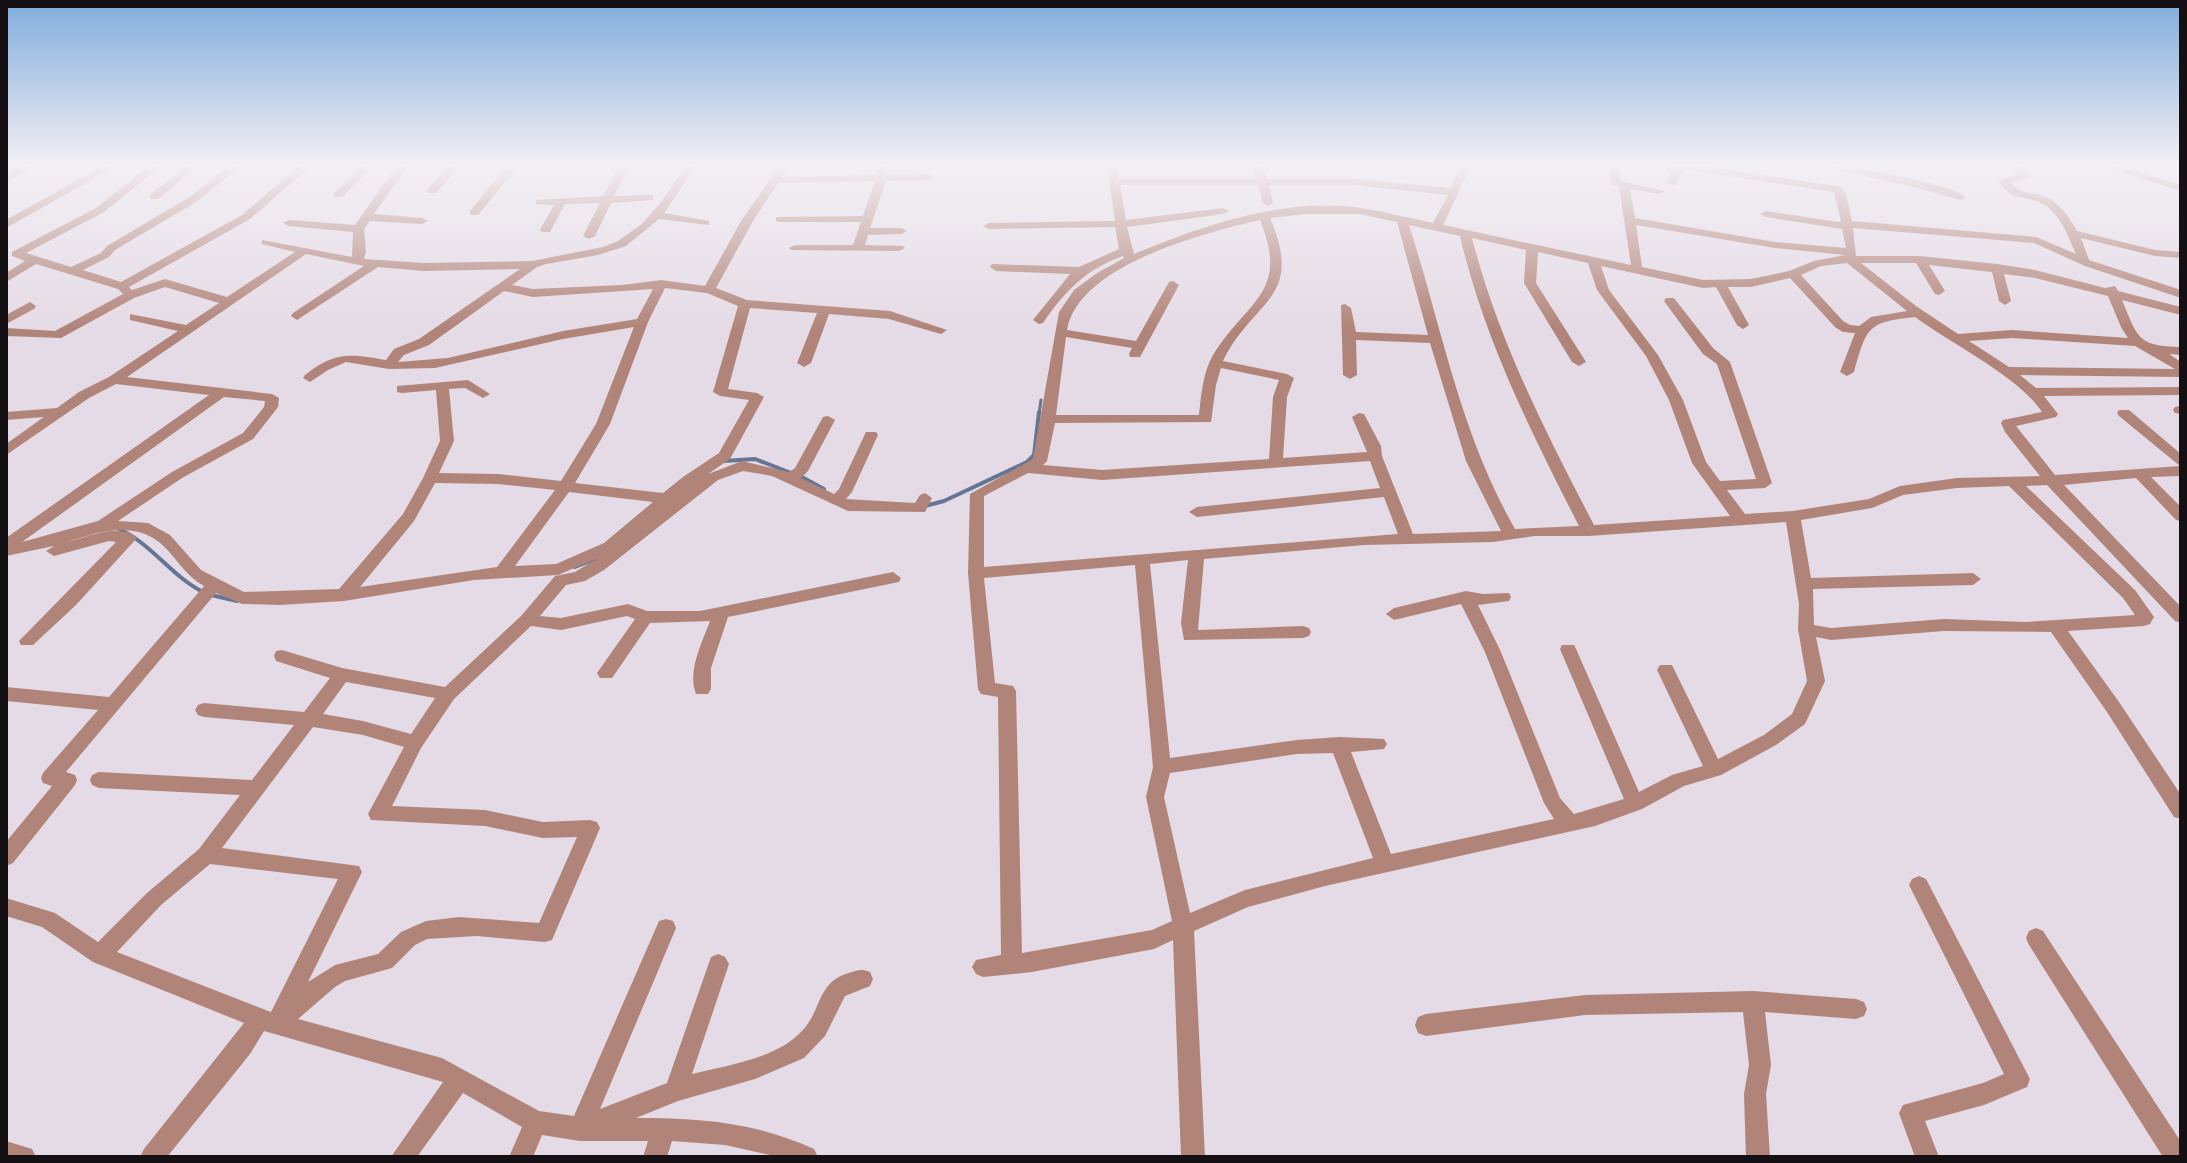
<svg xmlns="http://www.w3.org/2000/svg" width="2187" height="1163" font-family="Overpass,sans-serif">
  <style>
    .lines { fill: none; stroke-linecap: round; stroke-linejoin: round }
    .stream-far1 { stroke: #657695; stroke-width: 3 }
    .stream { stroke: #657695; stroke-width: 4 }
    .minor { fill: #b18479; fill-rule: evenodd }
  </style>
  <rect width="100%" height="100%" fill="#e5dbe6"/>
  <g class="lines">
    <!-- stream-far1 -->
    <path class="stream-far1" d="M1039,414L1041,400"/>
    <!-- stream -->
    <g class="stream">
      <path d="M723,461L755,459L791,473"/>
      <path d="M800,476L824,489"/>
      <path d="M925,506L944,501L1027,462L1034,455L1039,412"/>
      <path d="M119,529C152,544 171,576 203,592"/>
      <path d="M575,567L600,557"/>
      <path d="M211,595L237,601"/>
    </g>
    <!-- minor -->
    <g class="minor">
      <path d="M20,166H33L6,182V175Z"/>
      <path d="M103,166H116L6,228V220Z"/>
      <path d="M149,166H161L104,212L26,253L71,267L101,253L107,246L188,198L229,166H241L196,202L115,250L109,257L83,270L121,282L242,215L299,166H311L250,219L129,287L132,290L165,279L227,297L295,252L262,244V240L352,257L353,232L289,226L283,223L289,220L355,225L397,166H408L374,214L422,218L428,221L422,224L370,221L364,229L366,251L364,259L424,263L532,261L603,247L618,241L642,224L662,201L686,166H696L664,213L709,221V225L659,219L626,246L598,255L546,264L537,267L512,285L533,289L622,285L661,280L705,286L741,221L779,166H789L782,177L876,175L877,166H887V175L929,174L934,177L929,180L886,181L870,228H901L907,231L901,234L868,235L865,245L903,246L905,248L899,251L791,250L789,248L795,245H853L861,222H780L776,221V217L863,216L875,181L778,183L753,221L716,288L747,300L890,311L947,330L941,334L889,319L829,314L811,363L804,367L797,363L817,313L750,308L728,389L757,393L764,397L730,459L708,474L742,461L789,472L795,468L823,417L828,416L835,420L808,471L801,478L834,494L839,489L866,432H876L878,435L852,492L846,499L915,503L920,495L925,493L932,498L925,512L848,511L772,476L743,471L718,480L604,570L585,581L566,585L540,616L561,618L628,604L647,611H700L893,572L901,578L899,582L728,617L711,668V689L708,694H696C687,671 702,643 710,621L650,623L612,678H600L597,673L635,619L627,616L561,630L531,626L454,699L421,748L392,806L485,810L543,822L590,820L597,822L600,828L552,940L545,942L477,936L427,939L415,945L392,968L345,981L335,987L298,1019L442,1058L539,1111L574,1116L659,921L666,919L673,921L676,928L600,1109L667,1083L711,957L718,954L725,957L729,964L692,1074C727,1065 776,1059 802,1031C823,1009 816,981 852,972C859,970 862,969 870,972L873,979L870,986L845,996L825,1036L804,1058L755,1079L678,1101L636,1118C701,1118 754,1122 814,1149L818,1157H779L725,1145L672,1141L667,1157H643L648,1141H580L542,1135L533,1157H509L522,1127L463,1093L417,1157H391L443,1082L264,1031L250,1054L167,1157H140L144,1149L244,1023L93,962L42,927L6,916V898L55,913L98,942L147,893L199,849L240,795L99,788L92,785L90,780L92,775L99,772L252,780L294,725L204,717L198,715L195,710L198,705L204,703L304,712L330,678L276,661L274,656L276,651L282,650L342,668L445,687L521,616L555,576L575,572L598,558L558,575L474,580L344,601L280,605L242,604L216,593L66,772L75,775L77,780L75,785L13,863L6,866V842L52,786L43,783L41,778L43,773L98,710L6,701V687L109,697L204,586C184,575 176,556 159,542C132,521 97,532 68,542C88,537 120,522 137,538L76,605L33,645H21L19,641L116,542L109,541L54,556L46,551L54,546L6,556V538L209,395L116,384L89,398L6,455V444L44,417L6,420V412L57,408L79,392L109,377L178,331L130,320V314L186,325L219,303L165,287L134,298L61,338L6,336V328L55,331L123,294L118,289L36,264L6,282V273L25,261L12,256V252L96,208ZM306,254L364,266L293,313L291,316L297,320L378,267L424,271L520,269L419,339L394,349L386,360C350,354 335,351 305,375L303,378L310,382L328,370L346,362L389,369L435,368L563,339L634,327L596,424L561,481L498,474L439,473L454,441L449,389L465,388L483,398L490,394L468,380L397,386V392L402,393L436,390L440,441L423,478L403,514L339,589L244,592L201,570L170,535L148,523L118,521L182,478L253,439L278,407L279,398L272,394L127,377ZM665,288L707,293L738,306L713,392L720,396L749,400L719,453L683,477L663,493L575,483L610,424L648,322ZM653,289L637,319L563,331L448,358L398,362L404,355L429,345L504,291L533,297ZM224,397L265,401L264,407L243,433L172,472L98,521L22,542ZM435,483L498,484L555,490L497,567L360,587L414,521ZM569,492L653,502L604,543L556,564L515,566ZM346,682L435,698L411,734L363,721L323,714ZM313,727L363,735L404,747L368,814L371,820L485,826L543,838L577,837L539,923L459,917L426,921L401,932L378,954L335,965L308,982L362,872L359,866L222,848ZM210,864L338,879L271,1012L117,952L161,905Z"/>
      <path d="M186,166H198L158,199H150V195Z"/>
      <path d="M362,166H373L342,197H334V193Z"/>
      <path d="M449,166H460L436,193H428V189Z"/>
      <path d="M507,166H518L478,215H470V211Z"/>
      <path d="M619,166H629L614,196L649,195L653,196V200L611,203L595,236L589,239L583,236L600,203L565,204L550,232H542L540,230L554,205L536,204V200L603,196Z"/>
      <path d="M1107,166H1117L1119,179H1256L1253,166H1263L1267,179H1353L1451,188L1461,166H1471L1443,225L1631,265L1619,187L1611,183L1610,166H1620L1621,181L1665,191L1660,194L1630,189L1635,218L1775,242L1846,248L1842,229L1766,217L1760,214L1766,211L1838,222L1841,221L1834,192L1683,169L1675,185L1666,183L1674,166H1704L1841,187L1846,194L1852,221L2036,237L2076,254C2068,236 2060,212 2041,203C2020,193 2016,204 1998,181L2018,175L2011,166H2022L2030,177L2011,183C2020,193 2027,192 2040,195C2058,200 2068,215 2077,231L2155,250L2181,252V258L2155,256L2081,238L2089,260L2181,290V298L2085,266L2034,243L1853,228L1856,256H1920L1997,264L2035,270L2105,288L2115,286L2118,291L2181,307V315L2122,300C2138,338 2137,346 2181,347V355L2169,354L2181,362V377L2020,375L2036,388L2181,387V395L2044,396L2058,414L2056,417L2016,426L2055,475L2180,466L2119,416L2117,413L2119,410H2129L2181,454V476L2151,477L2181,507V521L2176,520L2136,478L2064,485L2181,607V623L2175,621L2047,485L2026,486L2135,590L2154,617L2150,624L2144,626L2068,631L2119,702L2181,795V819L2174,817L2107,712L2051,632L1944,631L1831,640L1816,637L1825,681L1805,724L1776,745L1721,775L1684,786L1642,809L1595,826L1325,886L1248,907L1194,931L1205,1157H1181L1173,940L1154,949L1032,972L983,977L976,974L972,967L976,960L1001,955L998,697L981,694L978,689L968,573L970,494L1033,459L1059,312L1074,290L1097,273L1124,258L1123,256C1086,269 1065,291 1043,323L1039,324L1033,320L1070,274L996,271L990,267L992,264L1079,267L1119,249L1115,227L989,229L983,226L989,223L1115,221ZM1120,185H1258L1263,203L1268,206L1273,203L1269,185H1353L1448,195L1433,223C1409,218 1386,212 1361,208C1285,197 1203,225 1134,254L1127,227L1223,214L1229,211L1223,208L1126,220ZM1305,214H1360L1397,222L1428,335L1356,332L1351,308L1345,304L1341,305L1343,375L1350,379L1357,375L1356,340L1430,343L1466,461L1501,531L1413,534L1382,456L1381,446L1364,414L1359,413L1352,417L1367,452L1283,458L1287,397L1294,378L1287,374L1223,361C1253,299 1305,300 1270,218ZM1260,220C1290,294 1247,300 1213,355C1203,372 1201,395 1199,415H1056L1066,337L1132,348L1129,354L1130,357H1140L1179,285L1173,281L1169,282L1136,341L1067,330C1078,265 1204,233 1260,220ZM1409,225L1460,236C1484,339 1531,432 1579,526L1515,529C1460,433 1442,328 1409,225ZM1636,225L1775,248L1845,255L1814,261L1789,271L1751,279L1703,280L1642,267ZM1472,238L1526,250L1524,283L1572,362L1579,366L1586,362L1536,283L1538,252L1588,263L1597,290L1646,356L1657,377L1669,400L1692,463L1730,516L1594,525C1546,433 1498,340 1472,238ZM1847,263L1907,311L1871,317L1859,326L1850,325L1843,321L1801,275L1821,266ZM1861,263H1916L1935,294L1939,295L1945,291L1929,265L1992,272L1999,301L2005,305L2011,301L2004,274L2035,278L2108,296L2121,327L2128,338L2012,330L1958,334L1916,306ZM1601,266L1703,288L1716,287L1737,325L1743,329L1749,325L1728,287H1751L1790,278L1835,327L1843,332L1855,333L1840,372L1847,376L1854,372C1867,327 1867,322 1915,317C1953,345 2018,376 2042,412L2003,420L2001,423L2005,432L2040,476L1957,478L1900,486L1869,499L1793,511L1745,514L1727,490L1765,488L1772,483L1730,362L1713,348L1674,298H1666L1664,301L1703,354L1717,364L1756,479L1720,481L1706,462L1683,400L1658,355L1609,290ZM2012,338L2135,346L2175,369L2009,367L1969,341ZM1221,368L1279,380L1273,397L1269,459L1102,470L1043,465L1047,461L1055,423L1211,422L1216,385ZM1370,461L1380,488L1197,507L1189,512L1197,517L1384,497L1398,534L984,567V496L1028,473L1102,480ZM2009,486L2123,598L2135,615L2026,622L1944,619L1831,628L1814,625L1813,589L1973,585L1981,579L1973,573L1811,578L1801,520L1872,508L1903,495L1957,488ZM1786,522L1799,604L1798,629L1807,681L1792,714L1764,735L1718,759L1672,665H1660L1657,670L1703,766L1672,775L1639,792L1576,649L1574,645H1562L1560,649L1624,799L1574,814L1560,798L1501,652L1478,605L1509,601L1511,597L1509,593L1483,594L1466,591L1394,608L1386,614L1394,620L1461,604L1485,652L1544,803L1554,819L1391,854L1351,752L1384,749L1387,744L1384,739L1339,737L1297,740L1170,758L1150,564L1188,560L1181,623L1184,640L1303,638L1309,636L1311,632L1309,628L1303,626L1198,630L1204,559L1364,545L1493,542L1535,536H1589ZM1135,565L1153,767L1146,797L1172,921L1152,930L1022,953L1016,691L1013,686L995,683L984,578ZM1333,753L1373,858L1245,890L1190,913L1164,797L1170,773L1297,754Z"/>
      <path d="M1821,166C1851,166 1943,181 1966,197L1961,200L1914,187Z"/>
      <path d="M2102,166H2119L2181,185V191Z"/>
      <path d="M30,302L36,306L34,309L6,324V315Z"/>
      <path d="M2180,406L2181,414L2175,413L2173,410L2175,407Z"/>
      <path d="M1919,876L1926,879L2030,1079L2027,1087L1984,1105L1925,1121L1939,1157H1915L1899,1113L1903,1105L1983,1083L2004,1074L1909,885L1912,879Z"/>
      <path d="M2036,928L2043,931L2181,1142V1157H2163L2029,945L2026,938L2029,931Z"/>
      <path d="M1753,991L1856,999L1864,1002L1867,1009L1864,1016L1856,1019L1765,1012L1771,1065L1766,1094L1770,1157H1746L1744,1094L1749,1065L1743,1012L1585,1015L1426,1036L1418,1033L1415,1025L1418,1017L1426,1014L1585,995Z"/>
      <path d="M6,1141L32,1149L36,1157H6Z"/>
    </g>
  </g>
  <!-- sky -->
  <linearGradient id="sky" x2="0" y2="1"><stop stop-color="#81acdd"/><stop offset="0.5" stop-color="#f3eff4"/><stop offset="1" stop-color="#f3eff4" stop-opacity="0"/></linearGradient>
  <rect width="2187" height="329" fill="url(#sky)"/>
  <!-- border -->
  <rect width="2187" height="1163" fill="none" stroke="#141014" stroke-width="16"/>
</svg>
